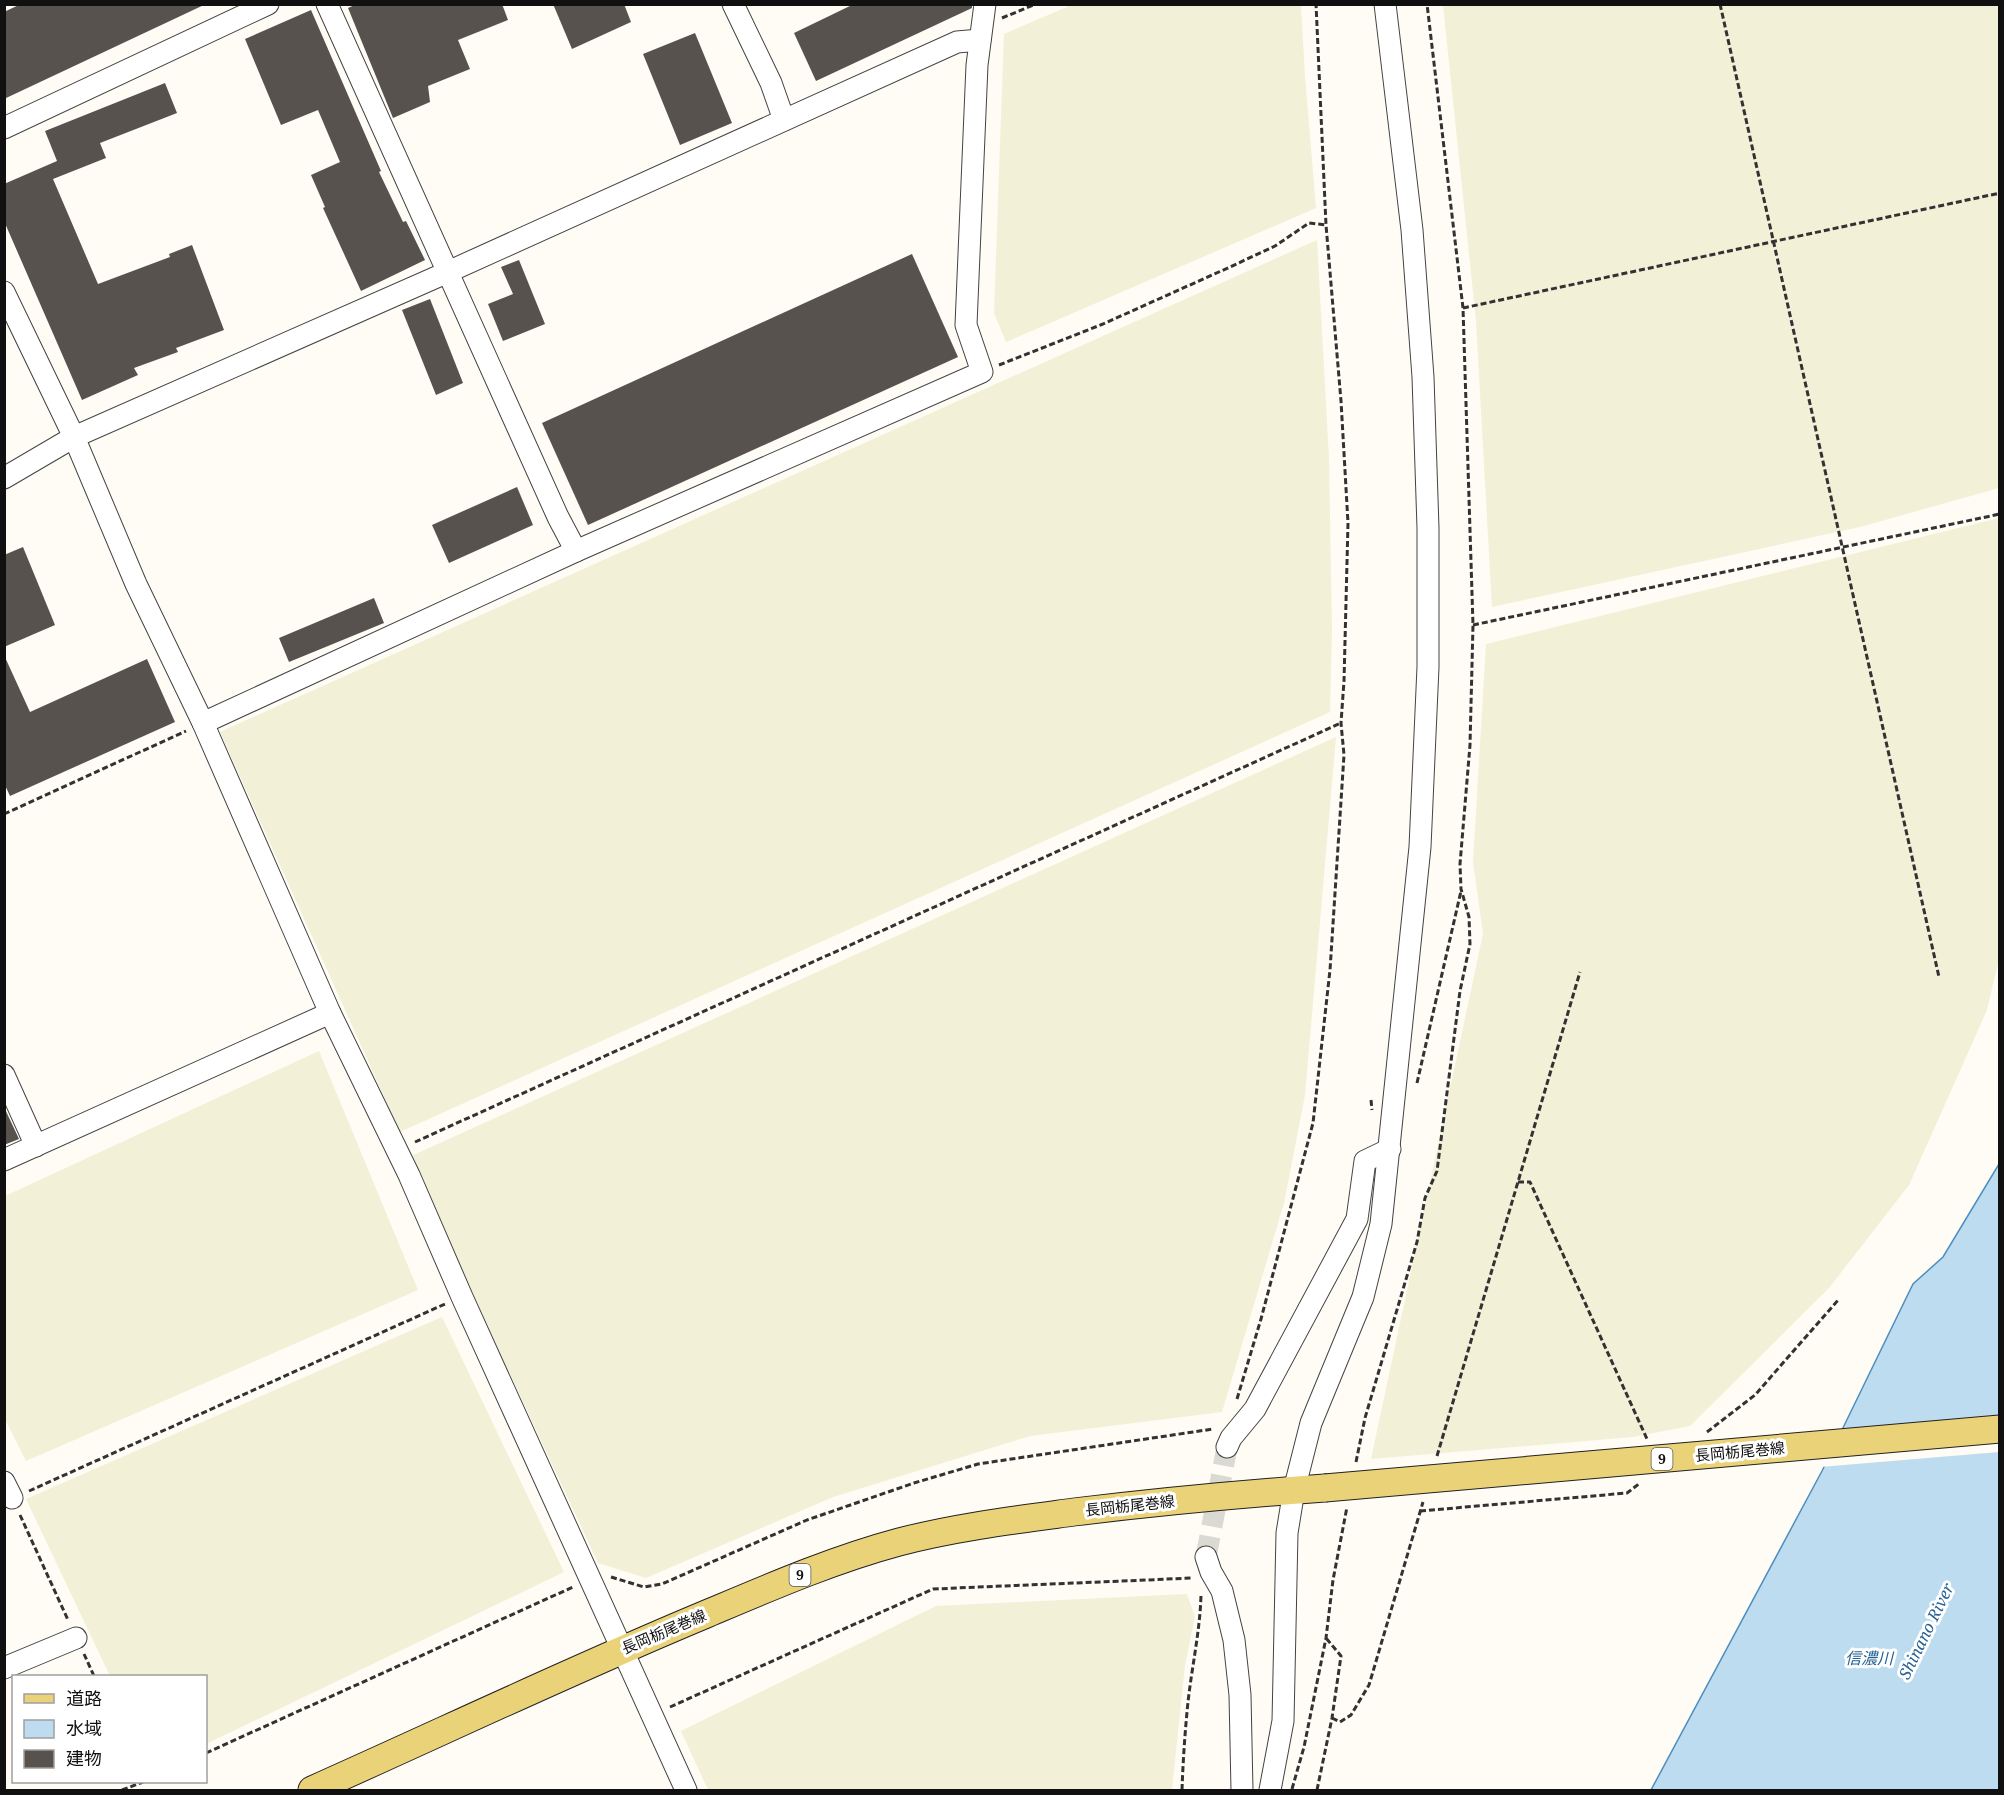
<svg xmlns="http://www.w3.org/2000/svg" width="2004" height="1795" font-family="'Noto Serif','Noto Sans JP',serif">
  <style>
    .farmland { fill: #f2f0d6 }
    .water { fill: #bedcf0; stroke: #4d8ebf; stroke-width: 1.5 }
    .pier { fill: #fefcf4 }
    .building { fill: #57524d }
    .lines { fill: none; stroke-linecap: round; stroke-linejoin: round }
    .minor-tunnel { stroke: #dad9d2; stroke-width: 21; stroke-dasharray: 21 10; stroke-linecap: butt }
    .minor-casing { stroke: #434343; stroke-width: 23 }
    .major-casing { stroke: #212121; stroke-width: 29 }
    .path { stroke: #323232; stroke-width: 3; stroke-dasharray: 6 3; stroke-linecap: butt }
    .minor { stroke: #fff; stroke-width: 21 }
    .major { stroke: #ead278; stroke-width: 27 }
    .major-bridge-casing { stroke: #212121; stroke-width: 29; stroke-linecap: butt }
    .major-bridge { stroke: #ead278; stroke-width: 27 }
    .labels { text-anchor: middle; stroke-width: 6; stroke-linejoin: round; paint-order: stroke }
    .shield { fill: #fff; stroke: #585858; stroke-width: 1.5 }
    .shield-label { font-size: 14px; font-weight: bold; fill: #101010 }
    .street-label { font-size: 15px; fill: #101010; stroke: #fff }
    .water-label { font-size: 16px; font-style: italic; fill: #266195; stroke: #fff }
  </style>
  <rect width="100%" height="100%" fill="#fefcf4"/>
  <!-- farmland -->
  <g class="farmland">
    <path d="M1074,4L1301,5L1305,76L1316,208L1006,342L994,313L1004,34Z"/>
    <path d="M1443,5H1999V488L1860,527L1492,607L1476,321Z"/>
    <path d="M1317,240L1329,459L1332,629L1330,712L400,1132L220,732Z"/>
    <path d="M1999,518V959L1987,1010L1909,1185L1829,1288L1690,1426L1633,1437L1371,1459L1483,934L1473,862L1486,644Z"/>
    <path d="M1336,737L1305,1095L1284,1203L1222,1412L1030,1436L833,1497L646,1578L598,1563L409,1157Z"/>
    <path d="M319,1051L418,1290L26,1461L5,1419V1196Z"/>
    <path d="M442,1317L564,1572L206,1744V1676H110L26,1499Z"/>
    <path d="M1187,1594L1195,1617L1185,1665L1172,1790H708L681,1731L936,1606Z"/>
  </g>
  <!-- water -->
  <path class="water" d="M1999,1164V1790H1651L1822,1471L1913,1284L1943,1257Z"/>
  <!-- pier -->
  <path class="pier" d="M1999,1417V1452L1820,1467L1837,1432Z"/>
  <!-- building -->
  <g class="building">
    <path d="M21,4H206L4,99V12Z"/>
    <path d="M357,4H502L508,20L458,40L470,69L428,86L430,102L393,118L348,8Z"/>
    <path d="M553,4H624L631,22L572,49Z"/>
    <path d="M854,4H972V8L816,81L794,33Z"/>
    <path d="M311,10L381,171L379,172L403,222L406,221L425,260L361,291L323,208L325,207L311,175L340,162L318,110L281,125L245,39Z"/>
    <path d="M695,33L732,123L680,145L643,54Z"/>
    <path d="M165,83L177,113L100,143L106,158L53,179L98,284L170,257L169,254L192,245L224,330L176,348L178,352L134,368L138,375L82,400L4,221V184L57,161L45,131Z"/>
    <path d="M912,254L958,357L588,525L542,423Z"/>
    <path d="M519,260L545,324L503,341L488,304L513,294L501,267Z"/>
    <path d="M430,299L463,383L436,395L402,310Z"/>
    <path d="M517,487L533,525L449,563L432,525Z"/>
    <path d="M23,547L55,625L4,647V555Z"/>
    <path d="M374,598L384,623L289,662L279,638Z"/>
    <path d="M4,655L30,712L147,659L175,722L10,796L4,783Z"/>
    <path d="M4,1107L19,1139L4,1145Z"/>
  </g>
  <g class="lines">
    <!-- minor-tunnel -->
    <path class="minor-tunnel" d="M1206,1557L1227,1447"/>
    <!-- minor casing -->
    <g class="minor-casing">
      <g id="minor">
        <path d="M327,4L558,517L576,551"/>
        <path d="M733,4L771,83L784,120"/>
        <path d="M4,128L268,4"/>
        <path d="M4,292L74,437L136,584L203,723L330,1013L409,1175L462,1297L686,1790"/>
        <path d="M4,478L74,437L448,272L957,42L980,40"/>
        <path d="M203,723L576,551L982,372L966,325L977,65L985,4"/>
        <path d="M4,1075L36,1146"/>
        <path d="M4,1160L330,1013"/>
        <path d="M1227,1447L1231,1438L1255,1409L1357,1219L1365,1161L1390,1149"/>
        <path d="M4,1482L12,1498"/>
        <path d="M1206,1557L1211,1572L1222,1591L1234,1640L1240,1695L1242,1790"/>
        <path d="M4,1668L76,1638"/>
        <path d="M1270,1790L1283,1721L1287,1533L1294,1490L1311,1423L1363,1297L1381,1224L1420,847L1428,667V528L1423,377L1412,230L1385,4"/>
      </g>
    </g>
    <!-- major casing -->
    <g class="major-casing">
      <path id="major" d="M312,1790C442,1732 572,1670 704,1615C768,1588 832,1560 899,1542C957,1527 1015,1520 1074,1512C1157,1502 1241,1494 1325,1488"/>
    </g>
    <!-- path -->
    <g class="path">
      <path d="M1720,4L1939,977"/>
      <path d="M1002,18L1036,4"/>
      <path d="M1463,308L2000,193"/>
      <path d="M999,365L1103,324L1230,267L1275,246L1309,223L1326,225"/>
      <path d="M1473,625L2000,514"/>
      <path d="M4,814L186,731"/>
      <path d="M1417,1083L1461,891"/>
      <path d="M1371,1100L1372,1110"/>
      <path d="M415,1142L1341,723"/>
      <path d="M1518,1182H1530L1647,1439"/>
      <path d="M1237,1399L1261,1319L1313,1123L1330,970L1344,755L1341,723L1344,681L1348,523L1341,401L1326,225L1316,4"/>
      <path d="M1707,1432L1755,1395L1839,1299"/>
      <path d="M1437,1456L1580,972"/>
      <path d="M1356,1462L1365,1418L1417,1242L1425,1198L1437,1171L1460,991L1470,944L1469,917L1461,889L1460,864L1470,745L1473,625L1463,308L1427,4"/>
      <path d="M29,1491L445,1304"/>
      <path d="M1420,1511L1627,1493L1640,1483"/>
      <path d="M20,1515L68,1620"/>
      <path d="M611,1577L644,1587L662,1584L807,1520L914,1483L978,1464L1213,1429"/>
      <path d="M84,1654L94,1676"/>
      <path d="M670,1707L933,1589L1193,1578"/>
      <path d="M1332,1718L1340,1722L1351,1715L1369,1685L1423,1502"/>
      <path d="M206,1753L573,1587"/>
      <path d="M1292,1789L1304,1747L1326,1638L1333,1580L1347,1507"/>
      <path d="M122,1790L143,1782"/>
      <path d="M1182,1790C1183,1761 1185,1731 1188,1702C1192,1666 1200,1631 1201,1595"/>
      <path d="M1317,1790L1332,1718L1341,1656L1326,1638"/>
    </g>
    <!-- minor -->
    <use href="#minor" class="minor"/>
    <!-- major -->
    <use href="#major" class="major"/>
    <!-- major-bridge casing -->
    <g class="major-bridge-casing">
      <path id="major-bridge" d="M1325,1488L2000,1429"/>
    </g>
    <!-- major-bridge -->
    <use href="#major-bridge" class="major-bridge"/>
  </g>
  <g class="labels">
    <!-- shield labels -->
    <g class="shield">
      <rect x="1651.5" y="1448" width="21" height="22" rx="4.5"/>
      <rect x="789.5" y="1564" width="21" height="22" rx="4.5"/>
    </g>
    <g class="shield-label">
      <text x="1662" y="1464">9</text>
      <text x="800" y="1580">9</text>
    </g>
    <!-- street labels -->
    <g class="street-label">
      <text transform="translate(1740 1452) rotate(-5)" y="5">長岡栃尾巻線</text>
      <text transform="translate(1130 1506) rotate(-6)" y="5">長岡栃尾巻線</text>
      <text transform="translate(664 1632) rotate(-23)" y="5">長岡栃尾巻線</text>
    </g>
    <!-- water labels -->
    <g class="water-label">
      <text transform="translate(1926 1631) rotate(-64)" y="6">Shinano River</text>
      <text x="1869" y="1664">信濃川</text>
    </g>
  </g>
  <!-- border -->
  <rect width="2004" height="1795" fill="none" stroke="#101010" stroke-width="12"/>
  <!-- legend -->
  <rect x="12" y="1675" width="195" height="108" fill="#ffffff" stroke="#9f9f9f" stroke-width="1.5"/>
  <rect x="24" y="1694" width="30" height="9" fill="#ead278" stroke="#9f9f9f" stroke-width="1.5"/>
  <text x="66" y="1705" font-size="18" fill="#101010">道路</text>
  <rect x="24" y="1720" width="30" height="18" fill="#bedcf0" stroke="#9f9f9f" stroke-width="1.5"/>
  <text x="66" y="1735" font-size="18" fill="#101010">水域</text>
  <rect x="24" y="1750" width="30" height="18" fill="#57524d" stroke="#9f9f9f" stroke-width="1.5"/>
  <text x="66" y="1765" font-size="18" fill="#101010">建物</text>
</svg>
